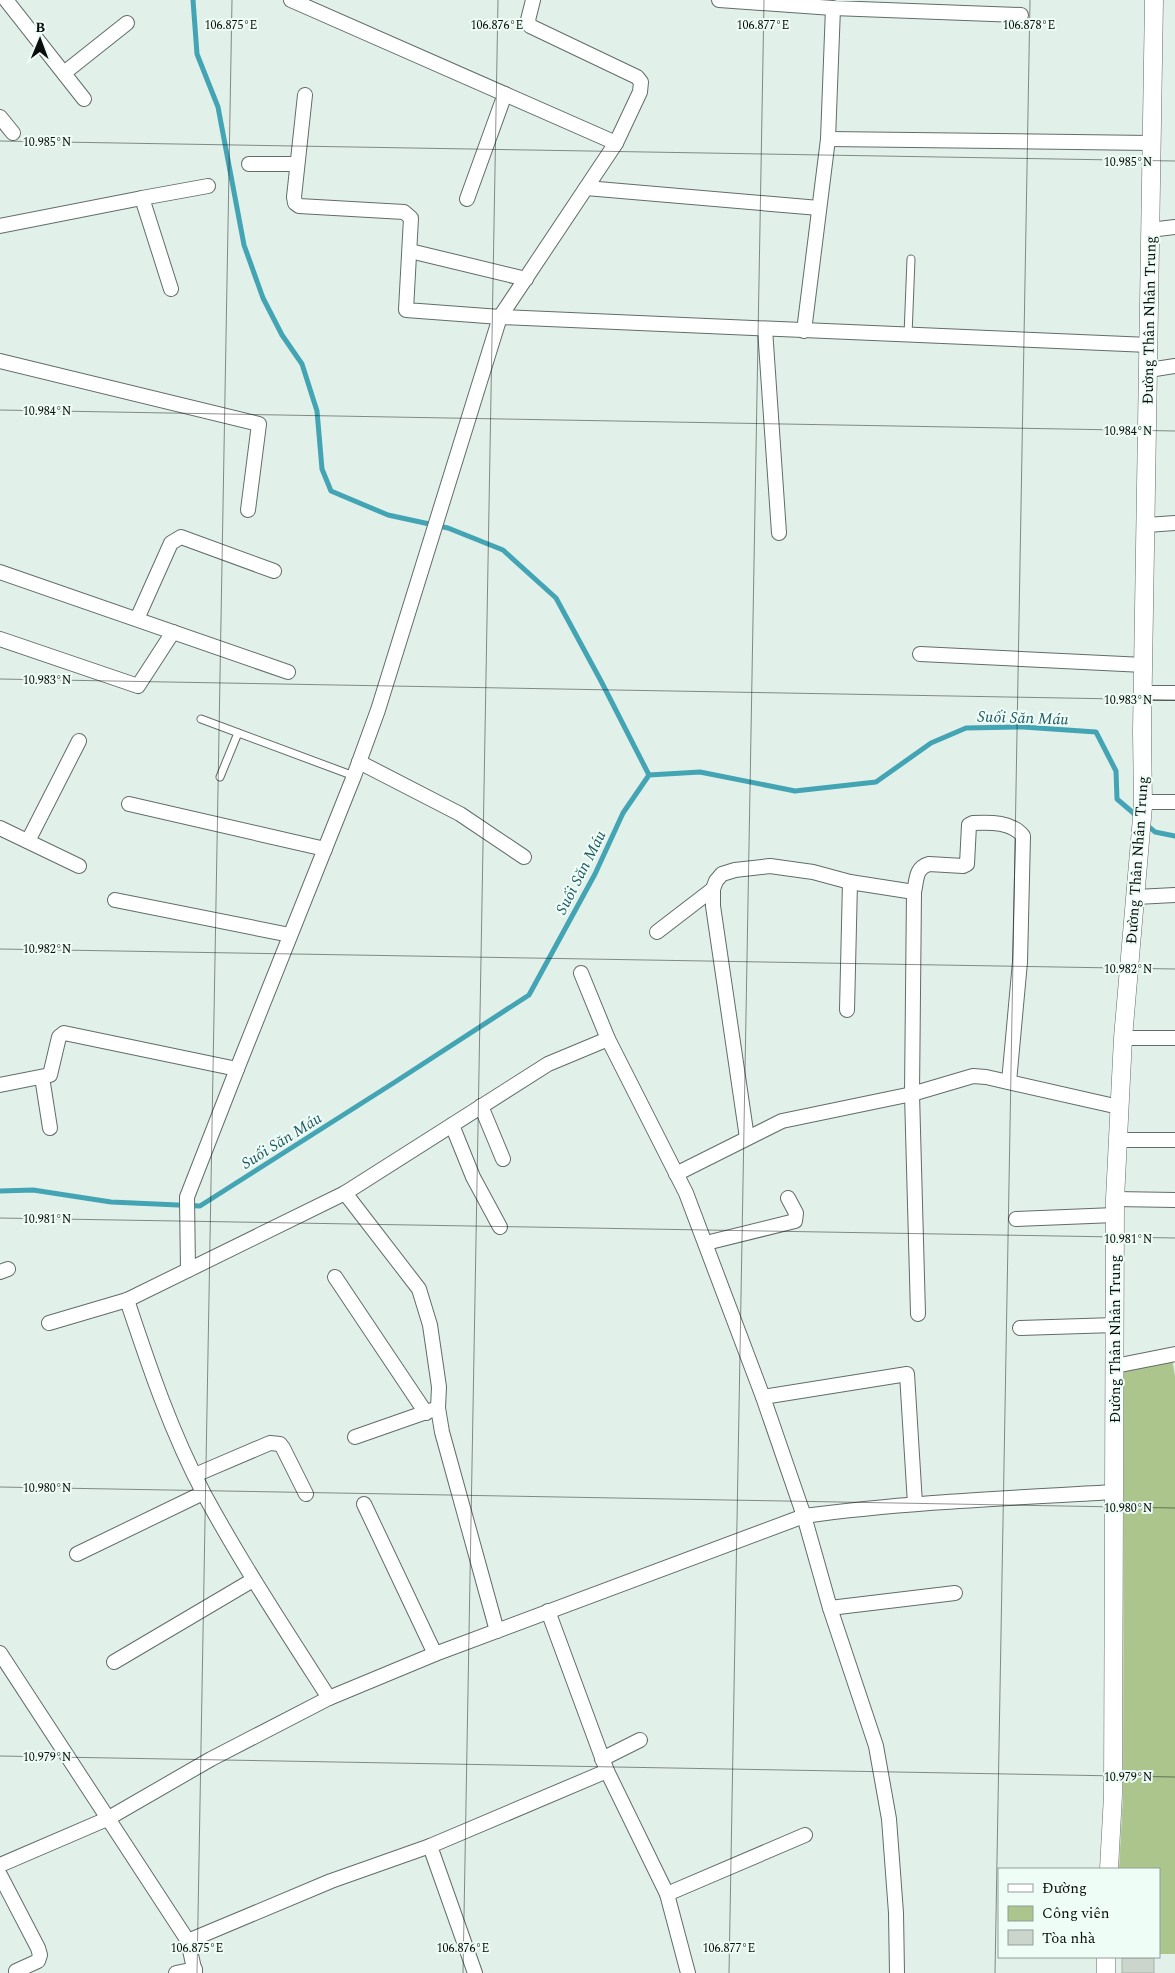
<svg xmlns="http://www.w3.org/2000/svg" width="1175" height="1973" font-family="Spectral,serif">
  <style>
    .green { fill: #abc58d }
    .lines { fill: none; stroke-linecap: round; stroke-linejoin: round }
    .stream { stroke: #43a4b4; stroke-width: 5 }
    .building { fill: #cbd5cc; stroke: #a7b1a8 }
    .service-casing { stroke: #616d68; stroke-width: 9 }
    .minor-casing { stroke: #616d68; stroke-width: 16 }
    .tertiary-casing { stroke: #616d68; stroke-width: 19 }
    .service { stroke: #fff; stroke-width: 7 }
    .minor { stroke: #fff; stroke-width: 14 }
    .tertiary { stroke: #fff; stroke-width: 18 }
    .ticks { fill: none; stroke: #090d0b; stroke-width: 1; stroke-opacity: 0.45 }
    .labels { text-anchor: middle; stroke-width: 4; stroke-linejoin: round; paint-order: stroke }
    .street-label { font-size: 15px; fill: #090d0b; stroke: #effdf7 }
    .water-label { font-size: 16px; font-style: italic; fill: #1d5660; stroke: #effdf7 }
    .ticks-label { font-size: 12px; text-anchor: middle; fill: #090d0b; stroke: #effdf7; stroke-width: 4; stroke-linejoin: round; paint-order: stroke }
  </style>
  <rect width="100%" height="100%" fill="#e2f0ea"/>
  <!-- green -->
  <path class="green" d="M1172,1359L1175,1376V1954H1159V1869H1119L1123,1796L1124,1372Z"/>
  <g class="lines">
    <!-- stream -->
    <g class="stream">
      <path d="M193,0L197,54L218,107L244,245L263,298L282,335L302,364L317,411L322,469L331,491L388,515L448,528L503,550L556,598L601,681L649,775"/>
      <path d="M1146,824L1155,832L1175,836"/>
      <path d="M0,1191L33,1190L111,1202L200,1206L395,1082L529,995L595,874L623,813L649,775L700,772L795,791L876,782L931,743L966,728L1023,727L1096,732L1116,771L1117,799L1138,817"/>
    </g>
  </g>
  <!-- building -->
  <rect class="building" x="1122" y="1958" width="32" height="15"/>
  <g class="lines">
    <!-- service casing -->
    <g class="service-casing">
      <g id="service">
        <path d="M908,335L911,259"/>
        <path d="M201,719L354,776"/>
        <path d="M220,777L238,733"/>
      </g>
    </g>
    <!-- minor casing -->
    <g class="minor-casing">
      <g id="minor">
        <path d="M6,0L84,99"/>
        <path d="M291,0L616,143"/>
        <path d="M719,0L833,8L1021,15"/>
        <path d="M64,73L127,23"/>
        <path d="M305,95L294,197L295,203L299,206L404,212L411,218L406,310L500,317L1149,345"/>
        <path d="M0,117L13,133"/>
        <path d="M828,139L1151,143"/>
        <path d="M249,164H297"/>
        <path d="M586,188L819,208"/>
        <path d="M142,198L208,186"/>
        <path d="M467,199L505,94"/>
        <path d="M0,226L142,198L171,289"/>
        <path d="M1150,230L1175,227"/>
        <path d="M410,251L526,279"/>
        <path d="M765,329L779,533"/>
        <path d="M804,331L828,139L833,8"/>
        <path d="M0,361L259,424L248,510"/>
        <path d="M1149,370L1175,366"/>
        <path d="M1147,525L1175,523"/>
        <path d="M0,572L288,672"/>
        <path d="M137,619L171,543L181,537L274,571"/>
        <path d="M0,639L138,686L173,632"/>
        <path d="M920,654L1144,665"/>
        <path d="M1143,693H1175"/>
        <path d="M359,762L460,814L524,857"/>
        <path d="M1143,802H1175"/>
        <path d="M129,804L325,849"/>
        <path d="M0,828L79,866"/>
        <path d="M28,841L79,741"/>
        <path d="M1136,897L1175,895"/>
        <path d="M115,900L290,935"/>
        <path d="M657,932L713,889"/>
        <path d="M581,973L608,1039L686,1193L763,1397L804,1516L830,1608L876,1746L889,1819L896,1913L897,1973"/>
        <path d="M847,1010L850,882"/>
        <path d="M1123,1038H1175"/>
        <path d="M42,1077L50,1128"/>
        <path d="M0,1085L50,1075L59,1037L64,1033L237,1069L354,776L378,710L500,317L616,143L640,92L641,82L637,77L530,26L528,20L533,0"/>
        <path d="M481,1106L503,1159"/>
        <path d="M452,1125L473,1177L500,1227"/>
        <path d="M747,1138L713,906V889L716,881L722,874L735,870L770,866L813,872L850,882L914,892"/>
        <path d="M1117,1140H1175"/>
        <path d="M676,1174L782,1121L912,1094L973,1076L986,1077L1119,1107"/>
        <path d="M345,1193L419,1289L430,1325L439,1387L438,1408L442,1432L497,1631"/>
        <path d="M1115,1199L1175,1200"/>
        <path d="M1016,1219L1115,1215"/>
        <path d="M706,1243L795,1221L796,1213L788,1198"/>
        <path d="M188,1270L187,1197L237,1069"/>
        <path d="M0,1272L8,1269"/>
        <path d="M335,1277L426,1413"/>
        <path d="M127,1300C149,1366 171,1432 204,1494C242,1564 286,1631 329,1698"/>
        <path d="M918,1314L912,1094L914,892C917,880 915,868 929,864L963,866L967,864L969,825L973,823C991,822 1012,822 1023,836L1020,962L1009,1082"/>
        <path d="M49,1323L127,1300L345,1193L548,1064L608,1039"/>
        <path d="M1020,1328L1115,1325"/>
        <path d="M1115,1366L1175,1354"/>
        <path d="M763,1397L907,1374L915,1504"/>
        <path d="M355,1437L435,1409"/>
        <path d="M195,1475L270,1443L280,1444L283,1448L306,1494"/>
        <path d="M364,1504L435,1654"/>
        <path d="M77,1554L203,1493"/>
        <path d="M830,1608L955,1593"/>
        <path d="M548,1611L607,1771L667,1894L688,1973"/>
        <path d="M0,1653L188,1941L195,1973"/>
        <path d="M114,1662L253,1580"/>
        <path d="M602,1759L640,1740"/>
        <path d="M430,1846L475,1973"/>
        <path d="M0,1865L107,1819L211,1759L329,1698L435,1654L804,1516C907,1502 1011,1498 1114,1492"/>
        <path d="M0,1875L38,1948L40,1955L38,1961L16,1971"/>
        <path d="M667,1894L805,1835"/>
        <path d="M188,1941L331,1881L430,1846L607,1771"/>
        <path d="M176,1973L195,1969"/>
      </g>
    </g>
    <!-- tertiary casing -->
    <g class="tertiary-casing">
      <g id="tertiary">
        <path d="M1109,1869L1113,1795L1115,1199L1123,1038L1143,806L1142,731L1154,0"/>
        <path d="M1106,1957V1973"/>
      </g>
    </g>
    <!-- service -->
    <use href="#service" class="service"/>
    <!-- minor -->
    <use href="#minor" class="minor"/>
    <!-- tertiary -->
    <use href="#tertiary" class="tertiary"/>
  </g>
  <!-- ticks -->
  <path class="ticks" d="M0,141L1175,161M0,410L1175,431M0,679L1175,700M0,949L1175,969M0,1218L1175,1238M0,1487L1175,1508M0,1756L1175,1777M197,1973L232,0M463,1973L498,0M729,1973L764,0M995,1973L1030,0"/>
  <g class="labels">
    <!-- street labels -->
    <g class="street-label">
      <text transform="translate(1149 320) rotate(-89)" y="5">Đường Thân Nhân Trung</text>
      <text transform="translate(1137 860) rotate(-86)" y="5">Đường Thân Nhân Trung</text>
      <text transform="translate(1115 1339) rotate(-90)" y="5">Đường Thân Nhân Trung</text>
    </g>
    <!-- water labels -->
    <g class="water-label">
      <text transform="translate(1023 717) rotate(2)" y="6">Suối Săn Máu</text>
      <text transform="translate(580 872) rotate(-63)" y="6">Suối Săn Máu</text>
      <text transform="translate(281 1140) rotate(-32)" y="6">Suối Săn Máu</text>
    </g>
  </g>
  <g class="ticks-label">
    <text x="231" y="29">106.875°E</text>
    <text x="497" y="29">106.876°E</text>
    <text x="763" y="29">106.877°E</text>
    <text x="1029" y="29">106.878°E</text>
    <text x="47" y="146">10.985°N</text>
    <text x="1128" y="166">10.985°N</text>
    <text x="47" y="415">10.984°N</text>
    <text x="1128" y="435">10.984°N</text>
    <text x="47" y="684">10.983°N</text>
    <text x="1128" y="704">10.983°N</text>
    <text x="47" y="953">10.982°N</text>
    <text x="1128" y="973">10.982°N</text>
    <text x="47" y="1223">10.981°N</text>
    <text x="1128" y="1243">10.981°N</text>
    <text x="47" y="1492">10.980°N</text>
    <text x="1128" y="1512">10.980°N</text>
    <text x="47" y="1761">10.979°N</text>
    <text x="1128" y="1781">10.979°N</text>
    <text x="197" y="1952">106.875°E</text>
    <text x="463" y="1952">106.876°E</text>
    <text x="729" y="1952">106.877°E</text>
  </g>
  <!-- legend -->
  <rect x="998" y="1868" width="162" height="90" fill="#effdf7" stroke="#939d99"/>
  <rect x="1008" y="1884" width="25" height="8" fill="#ffffff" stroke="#939d99"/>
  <text x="1042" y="1893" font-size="15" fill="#090d0b">Đường</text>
  <rect x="1008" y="1906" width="25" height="15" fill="#abc58d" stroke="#939d99"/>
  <text x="1042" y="1918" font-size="15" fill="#090d0b">Công viên</text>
  <rect x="1008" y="1930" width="25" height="15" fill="#cbd5cc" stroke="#939d99"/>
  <text x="1042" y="1943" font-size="15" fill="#090d0b">Tòa nhà</text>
  <!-- north arrow -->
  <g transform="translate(40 40) rotate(1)" stroke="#effdf7" stroke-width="4" paint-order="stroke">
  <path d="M0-4L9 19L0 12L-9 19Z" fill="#090d0b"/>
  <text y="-8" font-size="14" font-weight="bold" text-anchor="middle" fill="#090d0b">B</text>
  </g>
</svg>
